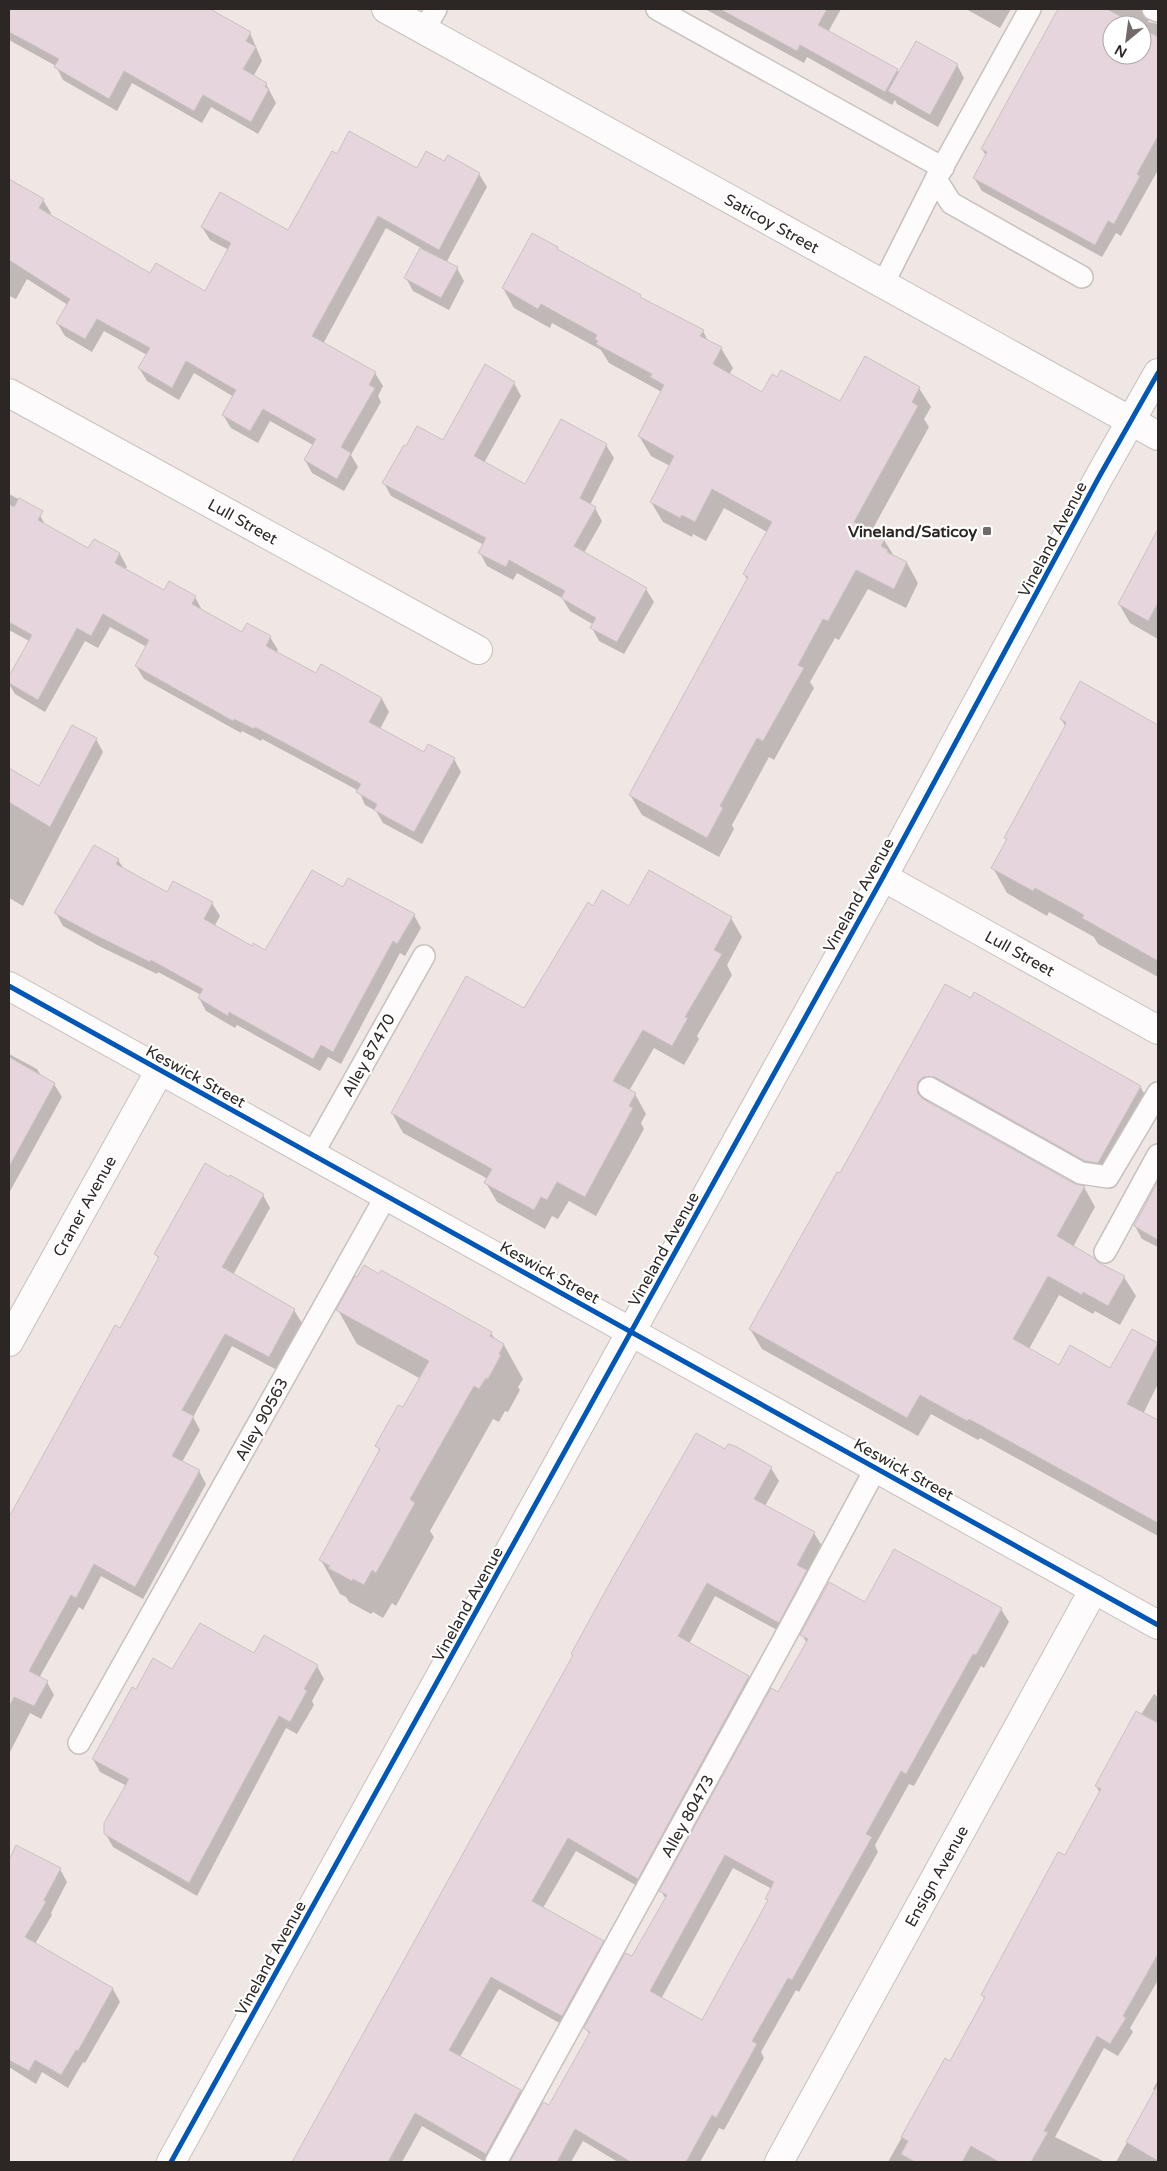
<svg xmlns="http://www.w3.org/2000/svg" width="1167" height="2171" font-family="'Varela Round',sans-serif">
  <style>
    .shadow { fill: #0003; fill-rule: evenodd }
    .building { fill: #e6d5dc; stroke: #c9c2c2; fill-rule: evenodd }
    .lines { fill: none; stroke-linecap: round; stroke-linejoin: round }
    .lane-casing { stroke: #c7c0be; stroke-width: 24 }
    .street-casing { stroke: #c7c0be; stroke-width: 30 }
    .secondary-casing { stroke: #c7c0be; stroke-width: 30 }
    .lane { stroke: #fdfbfb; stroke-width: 21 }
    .street { stroke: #fdfbfb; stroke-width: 28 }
    .secondary { stroke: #fdfbfb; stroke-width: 28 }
    .cycleway-casing { stroke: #fff; stroke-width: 8 }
    .cycleway { stroke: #0057b8; stroke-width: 5 }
    .poi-dot { fill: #716a68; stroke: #fff; stroke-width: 2 }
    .labels { text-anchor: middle; stroke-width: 4.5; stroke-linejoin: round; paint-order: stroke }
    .street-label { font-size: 16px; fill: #2c2725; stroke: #fff }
    .poi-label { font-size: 16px; font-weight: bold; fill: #2c2725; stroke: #fff; text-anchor: end }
  </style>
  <rect width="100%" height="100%" fill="#f0e7e4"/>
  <!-- shadow -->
  <g class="shadow">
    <path d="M9,9H189L214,22L250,33L262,61L253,77L266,84L276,103L258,134L211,107L202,123L132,83L117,111L63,80L56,66L9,40Z"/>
    <path d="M705,9H841L828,32L897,70L899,74L957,65L964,78L938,127L897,104L895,100L892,105L807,57L804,63Z"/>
    <path d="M966,9H1011L1000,28Z"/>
    <path d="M1067,9H1158L1152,12L1148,22L1158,24V170L1121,236L1116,233L1102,257L982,191L974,178L986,156L982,149ZM1112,25H1142V55H1112Z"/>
    <path d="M337,155L418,170L444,163L479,174L487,187L446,263L457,268L464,281L449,310L413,291L406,278L421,248L386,228L323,344L375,373L383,386L378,396L381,402L351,455L358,467L344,491L312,473L305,460L313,445L270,421L258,443L231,428L223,415L234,397L194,373L179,400L147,381L139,368L147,355L104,331L92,352L65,336L57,323L68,305L27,279L16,299L9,296V182L43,200L51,213L49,216L150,275L206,292L229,250L210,240L202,227L289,232Z"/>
    <path d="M557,248L560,252L640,296L641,299L703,331L708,341L721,348L733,368L729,375L763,393L841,403L919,388L931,407L924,419L929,427L871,532L884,540L894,556L907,563L918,583L906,608L868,589L839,640L835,638L810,682L814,688L774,760L769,757L732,825L734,829L719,857L642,815L630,795L748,581L744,574L767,532L724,508L706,541L693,534L692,537L663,522L651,502L670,466L651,456L639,436L661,394L660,391L609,363L601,350L552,323L550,328L514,308L503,288Z"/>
    <path d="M514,383L521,396L484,463L526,485L606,445L614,458L590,505L595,508L602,521L584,553L646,589L654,602L624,654L599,641L592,628L594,625L570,611L562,598L517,573L513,580L487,566L480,553L484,545L391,496L384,483L443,442Z"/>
    <path d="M9,494L37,509L45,525L89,550L94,540L120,554L127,567L125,570L164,592L195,597L202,610L243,634L270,637L278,650L276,653L317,674L322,666L382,699L389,712L380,729L425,753L454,759L461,772L422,844L383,823L376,811L365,805L359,791L262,739L261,741L242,731L241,733L144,679L136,666L147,647L110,627L98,648L85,641L45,712L15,694L9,684V679L29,641L9,630Z"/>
    <path d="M1152,543L1158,546V639L1130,623L1119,604Z"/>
    <path d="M1081,683L1158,726V977L1098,944L1094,937L1049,912L1047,916L1007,893L993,868L1007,841L1005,838L1066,727L1061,719Z"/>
    <path d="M96,739L103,752L23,906L9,898V770L40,788Z"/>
    <path d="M118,860L124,869L167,894L212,903L220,916L214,927L252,948L266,951L344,889L414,915L421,928L405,956L400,953L341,1064L328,1057L320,1071L237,1025L235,1028L206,1011L199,998L201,995L158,972L157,974L101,947L63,926L56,913Z"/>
    <path d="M593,907H630L731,918L742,937L727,965L732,975L697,1036L699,1039L684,1065L654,1048L629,1091L635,1094L646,1114L641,1123L644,1129L596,1216L569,1201L558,1219L552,1216L545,1229L497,1202L486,1183L488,1179L403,1133L392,1113L524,1010Z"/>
    <path d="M946,985L1140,1086L1151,1106L1109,1182L934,1096L928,1102L1074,1185L1084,1187L1095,1207L1073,1247L1098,1264L1124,1277L1136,1296L1120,1325L1095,1311L1093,1314L1059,1295L1029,1349L1060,1367L1111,1369L1132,1331L1158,1344V1384L1143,1414L1158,1422V1536L980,1438L978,1440L931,1414L918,1436L762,1349L750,1329L841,1175Z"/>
    <path d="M9,1054L37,1069L42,1077L54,1084L62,1097L9,1193Z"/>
    <path d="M1158,1186V1247L1142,1239L1135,1226Z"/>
    <path d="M263,1195L270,1208L233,1275L294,1310L302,1323L277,1370L232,1346L193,1417L200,1430L182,1462L199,1471L206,1484L143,1599L101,1576L83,1610L79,1607L39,1678L47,1682L54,1695L41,1719L30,1713L9,1754V1520L116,1327L121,1329L159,1260L156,1254Z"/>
    <path d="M338,1310L491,1333L496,1341L504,1345L523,1379L518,1387L520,1390L508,1412L505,1411L499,1422L493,1419L430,1531L434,1537L396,1606L392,1603L383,1618L373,1612L371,1614L349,1602L346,1597L340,1594L321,1560L380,1452L377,1446L404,1409L421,1379L357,1344Z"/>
    <path d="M725,1451L771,1468L779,1481L765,1506L814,1533L822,1546L807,1573L814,1584L786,1635L715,1596L689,1644L748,1677L756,1690L646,1891L576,1851L543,1908L603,1942L610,1955L570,2029L499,1989L460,2057L520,2091L528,2104L485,2162L422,2126L402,2162H293L573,1657L572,1654Z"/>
    <path d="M865,1604L1001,1609L1009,1622L984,1668L981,1666L914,1786L909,1784L875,1845L878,1852L799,1992L796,1990L761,2052L764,2058L724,2130L719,2128L700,2162H618L583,2141L571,2162H512L544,2104L550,2107L590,2035L585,2028L632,1958L666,1899L661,1891L807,1643L802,1635ZM733,1868L772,1889L767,1899L769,1902L703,2022L661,1999Z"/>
    <path d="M255,1655L317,1666L324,1679L312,1701L314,1705L297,1734L286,1728L197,1896L113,1847L105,1833L127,1786L100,1772L93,1759L136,1690L172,1671Z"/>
    <path d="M1154,1694L1158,1697V1983L1157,1982L1130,2028L1133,2032L1118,2056L1104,2048L1055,2137L1105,2162H888L945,2060L950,2063L985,2000L982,1995L1065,1857L1100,1793L1096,1786Z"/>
    <path d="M17,1847L60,1869L67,1882L51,1913L52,1915L35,1944L113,1989L120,2002L85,2063L83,2062L68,2088L42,2072L36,2084L9,2067V1974L16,1961L9,1957V1863Z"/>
    <path d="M1158,2080V2162H1116L1155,2092L1153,2089Z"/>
  </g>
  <!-- building -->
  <g class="building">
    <path d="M9,9H210L251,32L246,41L256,47L243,69L267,83L265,87L269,89L251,122L203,95L194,111L124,71L109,99L54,67L59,59L9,32Z"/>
    <path d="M720,9H827L818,25L898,69L885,92L800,45L797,51Z"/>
    <path d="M1058,9H1107L1136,25H1112V55H1142V28L1158,37V136L1137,174L1140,176L1114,224L1108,221L1095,245L973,178L987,152L981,149Z"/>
    <path d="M916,41L958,64L930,115L888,91Z"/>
    <path d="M349,131L417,168L426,151L444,161L448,155L480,173L439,250L378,216L312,336L376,372L369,385L375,388L341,447L351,453L337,479L304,460L316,439L263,409L250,431L222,415L236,390L186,361L172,388L138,368L150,348L97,319L85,339L56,323L70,299L9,260V179L44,199L39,208L150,273L156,263L205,291L231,243L201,227L220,192L288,230L332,151L337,154Z"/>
    <path d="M532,233L558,247L557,249L641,295L640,297L704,330L700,336L722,347L713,364L762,392L772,374L777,377L781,370L840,401L865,356L920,387L912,402L918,406L854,522L885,539L881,546L888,550L887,552L907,562L894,589L856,570L828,621L823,619L798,665L804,668L763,741L757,738L720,806L723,808L707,838L629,795L748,577L743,574L772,522L712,489L695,522L682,515L680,518L650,502L674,456L638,436L664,385L650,377L652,374L596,344L598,341L595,339L597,335L541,304L538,309L502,288Z"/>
    <path d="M420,248L458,267L441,298L404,278Z"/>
    <path d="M485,364L515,382L474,456L525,484L561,419L607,444L580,498L596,507L574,546L647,588L617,642L590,628L596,618L561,598L565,591L509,560L506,567L478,553L486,538L382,483L404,445L406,446L417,426L443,440Z"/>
    <path d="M19,498L43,511L38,520L88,548L94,539L120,553L115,563L164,590L169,581L196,596L192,604L242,632L247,623L271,636L266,646L316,673L321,664L382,698L369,722L424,752L428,744L455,758L414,832L374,810L377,804L356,792L361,784L255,727L254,729L234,719L233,721L135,666L149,640L103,614L91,636L77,628L38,700L9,683V676L32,635L9,622V504L14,507Z"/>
    <path d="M1158,529V603L1148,621L1118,604Z"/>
    <path d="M1080,681L1158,725V961L1082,918L1084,915L1035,888L1033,891L991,868L1007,839L1004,838L1065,726L1066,722L1060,719Z"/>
    <path d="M72,725L97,738L50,827L9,802V768L39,786Z"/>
    <path d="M94,845L119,859L116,864L167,892L173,881L213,902L204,919L252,946L253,943L265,950L312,870L343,887L348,878L415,914L397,944L393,941L333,1052L321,1045L313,1059L229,1012L228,1016L198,998L203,989L151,960L150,962L93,934L54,913Z"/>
    <path d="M649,870L732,917L714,950L722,954L685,1017L688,1018L672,1046L643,1030L613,1081L636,1093L629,1106L633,1108L585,1197L557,1182L547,1200L541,1197L534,1210L484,1183L492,1169L391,1113L466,976L524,1008L588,902L593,906L602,890L629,906Z"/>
    <path d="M945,984L971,998L974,992L1141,1086L1098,1163L1085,1161L935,1077H923L918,1082L917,1088L918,1094L923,1099L1075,1184L1085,1186L1057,1236L1094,1258L1099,1263L1125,1276L1108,1306L1083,1292L1082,1295L1048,1276L1013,1339L1059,1365L1070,1345L1110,1368L1132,1329L1158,1343L1127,1404L1158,1420V1523L969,1419L967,1421L920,1395L907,1418L749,1329L837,1172L840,1173Z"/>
    <path d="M9,1057L55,1083L9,1167Z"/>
    <path d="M205,1163L229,1177L230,1175L264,1194L222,1267L295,1309L269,1357L225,1334L182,1410L194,1416L172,1456L200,1470L135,1587L94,1564L76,1598L71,1595L29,1671L48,1681L34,1706L14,1697L9,1707V1517L115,1325L120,1328L159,1257L154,1254Z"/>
    <path d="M1158,1181V1240L1134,1226Z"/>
    <path d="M364,1265L379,1274L381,1270L492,1332L490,1336L504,1344L499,1354L501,1355L488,1379L486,1378L479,1389L474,1386L410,1499L415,1503L376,1573L372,1570L364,1585L353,1579L352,1581L328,1568L330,1566L319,1560L380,1449L375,1446L398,1405L403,1407L429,1361L336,1310L355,1276L357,1277Z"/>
    <path d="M696,1433L725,1449L728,1444L735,1446L772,1467L754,1499L815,1532L797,1565L807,1570L779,1623L707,1583L678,1636L749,1676L638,1879L568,1838L532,1901L604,1941L562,2016L491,1977L449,2050L521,2090L486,2154L415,2113L388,2162H292L573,1655L571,1654L613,1577Z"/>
    <path d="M894,1549L1002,1608L976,1655L973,1654L906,1774L901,1771L866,1834L872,1837L792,1980L788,1978L752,2041L757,2044L716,2118L712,2115L686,2162H631L575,2129L557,2162H510L543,2102L549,2105L590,2032L584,2028L625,1953L632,1956L667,1895L659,1891L771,1688L778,1692L808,1639L800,1635L829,1582L865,1602ZM725,1855L774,1882L765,1899L768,1900L702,2020L650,1991Z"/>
    <path d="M200,1623L254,1653L264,1635L318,1665L304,1689L307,1691L290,1722L279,1716L189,1883L104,1834V1823L129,1779L92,1759L132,1687L136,1689L153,1658L172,1669Z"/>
    <path d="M1136,1711L1158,1723V1954L1123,2016L1126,2018L1110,2044L1097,2036L1044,2131L1048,2132L1031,2162H999L971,2146L962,2162H915L901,2154L908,2141L901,2137L945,2058L950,2061L985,1997L981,1995L1058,1852L1065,1855L1101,1789L1095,1786Z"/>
    <path d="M16,1845L61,1868L44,1900L46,1902L25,1937L113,1988L78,2051L76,2050L61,2075L35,2060L29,2071L9,2060V1860Z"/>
    <path d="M1158,2084V2161L1126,2142Z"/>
  </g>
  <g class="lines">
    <!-- lane casing -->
    <g class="lane-casing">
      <g id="lane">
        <path d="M657,9L943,168"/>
        <path d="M1153,9L1158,11"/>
        <path d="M424,30L436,9"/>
        <path d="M936,179L951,203L1082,277"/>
        <path d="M883,284L936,179L1030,9"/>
        <path d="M929,1088L1081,1173L1108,1177L1158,1093"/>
        <path d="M312,1155L424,956"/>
        <path d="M1105,1252L1158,1155"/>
        <path d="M79,1743L386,1196"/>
        <path d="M496,2162L779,1648L876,1468"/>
      </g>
    </g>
    <!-- street casing -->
    <g class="street-casing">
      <g id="street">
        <path d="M9,393L478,650"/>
        <path d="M883,877L1158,1030"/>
        <path d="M9,986L1158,1625"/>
        <path d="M9,1342L160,1070"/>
        <path d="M779,2162L1094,1589"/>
      </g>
    </g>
    <!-- secondary casing -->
    <g class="secondary-casing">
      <g id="secondary">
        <path d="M386,9L1158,436"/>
        <path d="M171,2162L883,877L1099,477L1158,373"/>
      </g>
    </g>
    <!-- lane -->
    <use href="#lane" class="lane"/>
    <!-- street -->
    <use href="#street" class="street"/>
    <!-- secondary -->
    <use href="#secondary" class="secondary"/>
    <!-- cycleway casing -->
    <g class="cycleway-casing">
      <g id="cycleway">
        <path d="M9,986L1158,1625"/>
        <path d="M171,2162L883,877L1099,477L1158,373"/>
      </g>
    </g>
    <!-- cycleway -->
    <use href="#cycleway" class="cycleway"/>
  </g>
  <!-- markers -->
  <rect class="poi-dot" x="982" y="526" width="10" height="10" rx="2.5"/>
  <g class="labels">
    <!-- street labels -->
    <g class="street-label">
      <text transform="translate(772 223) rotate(29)" y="6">Saticoy Street</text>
      <text transform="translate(243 521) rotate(29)" y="6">Lull Street</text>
      <text transform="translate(1052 539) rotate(-62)" y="6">Vineland Avenue</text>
      <text transform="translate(858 895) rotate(-61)" y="6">Vineland Avenue</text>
      <text transform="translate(1020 953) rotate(29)" y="6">Lull Street</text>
      <text transform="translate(368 1055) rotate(-61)" y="6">Alley 87470</text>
      <text transform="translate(196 1076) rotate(29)" y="6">Keswick Street</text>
      <text transform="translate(84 1206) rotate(-61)" y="6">Craner Avenue</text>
      <text transform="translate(663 1249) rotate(-61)" y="6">Vineland Avenue</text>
      <text transform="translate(550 1272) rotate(29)" y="6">Keswick Street</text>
      <text transform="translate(261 1419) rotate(-61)" y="6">Alley 90563</text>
      <text transform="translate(904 1469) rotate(29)" y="6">Keswick Street</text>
      <text transform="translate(467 1604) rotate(-61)" y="6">Vineland Avenue</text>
      <text transform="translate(687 1816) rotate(-61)" y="6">Alley 80473</text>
      <text transform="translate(936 1876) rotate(-61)" y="6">Ensign Avenue</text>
      <text transform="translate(270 1958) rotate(-61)" y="6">Vineland Avenue</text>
    </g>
    <!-- poi labels -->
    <g class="poi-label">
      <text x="977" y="537">Vineland/Saticoy</text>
    </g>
  </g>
  <!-- border -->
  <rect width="1167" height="2171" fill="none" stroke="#2c2725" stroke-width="20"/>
  <!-- north arrow -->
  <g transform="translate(1127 40) rotate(209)"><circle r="24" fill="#ffffff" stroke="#aba9a8"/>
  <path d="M0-4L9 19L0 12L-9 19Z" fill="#716a68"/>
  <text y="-8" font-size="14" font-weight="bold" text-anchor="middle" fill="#2c2725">N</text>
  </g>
</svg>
